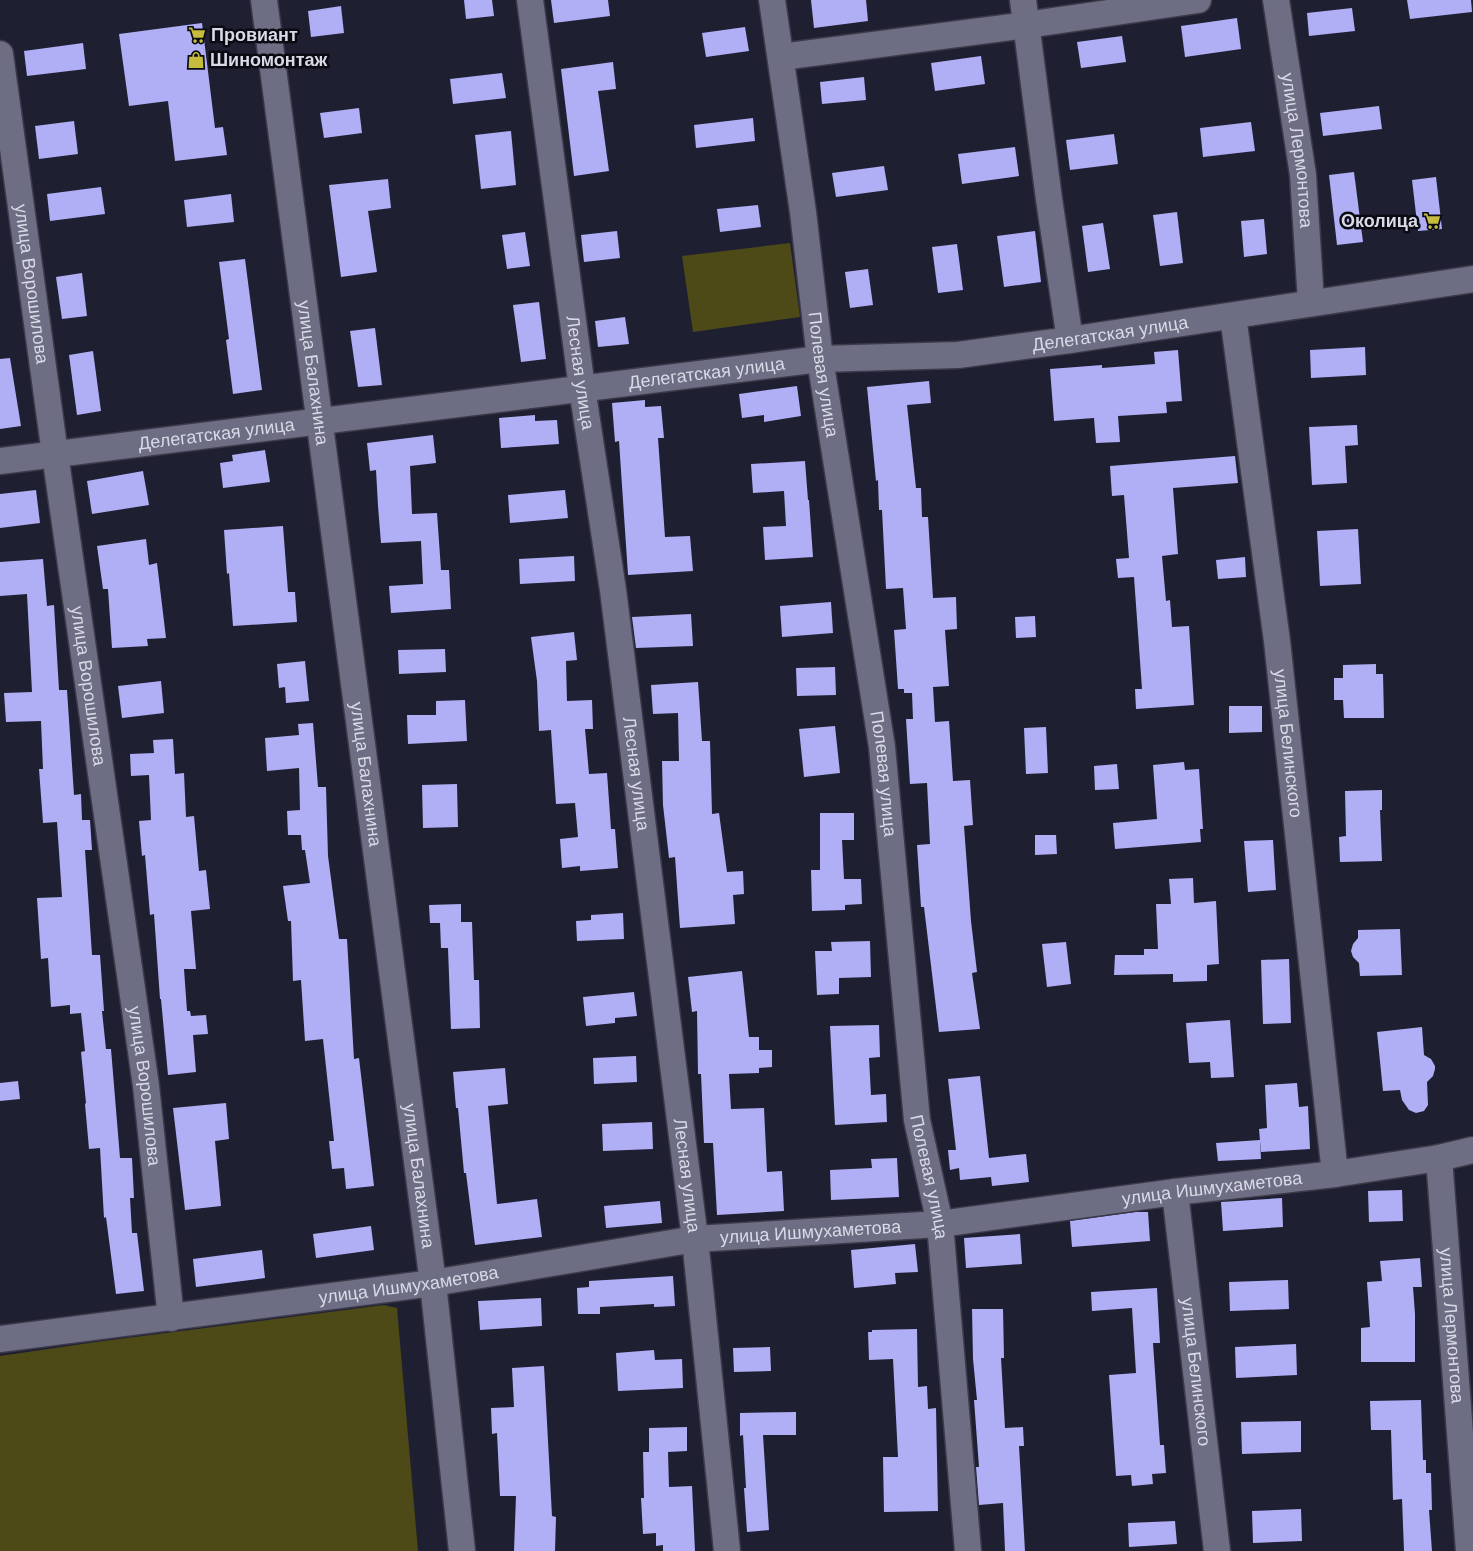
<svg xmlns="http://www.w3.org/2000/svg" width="1473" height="1551" font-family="'DM Sans',sans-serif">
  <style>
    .green { fill: #4d4a18 }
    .building { fill: #b0aef5 }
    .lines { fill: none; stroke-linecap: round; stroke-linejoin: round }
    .minor-casing { stroke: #3c3a4a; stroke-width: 29 }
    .minor { stroke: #6d6d84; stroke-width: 26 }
    .labels { text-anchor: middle; stroke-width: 5; stroke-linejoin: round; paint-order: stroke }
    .poi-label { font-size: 18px; font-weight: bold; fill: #d9dae7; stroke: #0a0a12; text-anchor: start }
    .street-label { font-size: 18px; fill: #d9dae7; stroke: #0a0a12 }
  </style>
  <rect width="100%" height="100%" fill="#1f1f32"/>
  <!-- green -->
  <g class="green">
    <path d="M790,243L800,317L693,332L682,256Z"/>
    <path d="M384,1305L397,1308L418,1551H0V1356L96,1342Z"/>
  </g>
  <!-- building -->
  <g class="building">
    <path d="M464,0H492L494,16L466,19Z"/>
    <path d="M551,0H608L610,16L554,23Z"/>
    <path d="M811,0H866L868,21L814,28Z"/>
    <path d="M1407,0H1471L1472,12L1410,19Z"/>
    <path d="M341,6L344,33L311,37L308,11Z"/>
    <path d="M1352,8L1355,31L1309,36L1307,13Z"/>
    <path d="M1237,18L1241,49L1185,57L1181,26Z"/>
    <path d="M202,23L215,128L223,127L227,155L175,161L168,101L129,106L119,34Z"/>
    <path d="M745,27L749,51L706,57L702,33Z"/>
    <path d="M1122,36L1126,62L1081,68L1077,42Z"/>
    <path d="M83,43L86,69L27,76L24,51Z"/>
    <path d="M981,56L985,84L935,91L931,63Z"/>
    <path d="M613,62L616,89L598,91L609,171L574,176L561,69Z"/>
    <path d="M502,73L506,98L453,104L450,79Z"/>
    <path d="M864,77L866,100L822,104L820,82Z"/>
    <path d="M1379,106L1382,129L1323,136L1320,113Z"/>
    <path d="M359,108L362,133L324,138L320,113Z"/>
    <path d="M753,118L755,141L696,148L694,125Z"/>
    <path d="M74,121L78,154L39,159L35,126Z"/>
    <path d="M1251,122L1255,151L1203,157L1200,128Z"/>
    <path d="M511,131L516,185L481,189L475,135Z"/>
    <path d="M1114,134L1118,164L1070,170L1066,140Z"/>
    <path d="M1015,147L1019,176L962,184L958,154Z"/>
    <path d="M884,166L888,190L836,197L832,173Z"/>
    <path d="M1354,172L1363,242L1337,245L1329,175Z"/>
    <path d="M1436,177L1442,229L1418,231L1412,180Z"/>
    <path d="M388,179L391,208L368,211L377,272L341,277L329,185Z"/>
    <path d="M101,187L105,214L50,221L47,194Z"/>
    <path d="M231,194L234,222L187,227L184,200Z"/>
    <path d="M758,205L761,227L720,232L717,209Z"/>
    <path d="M1177,212L1183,263L1160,266L1153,215Z"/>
    <path d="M1264,219L1267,254L1244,257L1241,221Z"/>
    <path d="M1103,223L1110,269L1088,272L1082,226Z"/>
    <path d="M617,231L620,258L584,262L581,235Z"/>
    <path d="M1035,231L1041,282L1004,287L997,236Z"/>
    <path d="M525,232L530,266L507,269L502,235Z"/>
    <path d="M957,244L963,290L938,293L932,247Z"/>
    <path d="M245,259L262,390L233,394L226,340L229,339L219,262Z"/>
    <path d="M868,269L873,305L850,308L845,272Z"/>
    <path d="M82,273L87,316L62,319L56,277Z"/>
    <path d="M539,302L546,359L521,362L513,305Z"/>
    <path d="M625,317L629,344L598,347L595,321Z"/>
    <path d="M375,328L382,385L358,387L350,331Z"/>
    <path d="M1365,347L1366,375L1311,378L1310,350Z"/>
    <path d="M1178,350L1182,401L1166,402L1167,413L1118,416L1120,442L1096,443L1094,418L1054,421L1050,369L1102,365V368L1155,364L1154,352Z"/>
    <path d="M93,351L101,411L77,415L69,355Z"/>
    <path d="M10,358L21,426L0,429V359Z"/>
    <path d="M929,381L931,403L907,405L916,488H921L922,517H928L933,598L956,597L957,629L945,630L949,686L933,687L935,722L949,721L953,781L970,780L973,825L964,826L971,921L977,972L972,973L980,1029L939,1032L924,907H921L917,845L930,844L927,783L910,784L906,719H913L912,693H904V689H898L894,630L906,629L903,588L886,589L882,510H879L878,480L876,481L867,387Z"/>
    <path d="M797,386L801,416L764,422V415L742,418L739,394Z"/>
    <path d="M645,400V407L661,406L664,438H658L665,537L690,536L693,571L628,575L619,441L615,442L612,403Z"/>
    <path d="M535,415V421L557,420L559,444L501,448L499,418Z"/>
    <path d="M1357,425L1358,445L1345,446L1347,483L1312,485L1309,427Z"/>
    <path d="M433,435L436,463L410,466L412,514L437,513L441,570H449L451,609L391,613L389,586L423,584L421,541L381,543L378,506L376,470L370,471L367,443Z"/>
    <path d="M265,450L270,482L223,488L220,463L233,461L232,455Z"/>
    <path d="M1235,456L1238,483L1173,488L1178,554L1162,556L1166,601L1170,600L1172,627L1189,626L1194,705L1136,709L1135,689H1142L1134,577L1118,578L1116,559L1129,558L1124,495L1112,496L1110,466Z"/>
    <path d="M805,461L808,500H809L813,557L765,560L763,527L786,526L784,491L753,493L751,464Z"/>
    <path d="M143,471L149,505L92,514L87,481Z"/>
    <path d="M36,490L40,523L0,528V494Z"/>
    <path d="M565,490L568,518L510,523L508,495Z"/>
    <path d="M283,526L288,592H295L297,622L233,626L229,573L227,574L224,530Z"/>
    <path d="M1358,529L1361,584L1320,586L1317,531Z"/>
    <path d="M146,539L149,565L157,563L166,638L147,639L148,646L112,648L108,589H103L97,546Z"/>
    <path d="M574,556L575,581L520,584L519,559Z"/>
    <path d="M1245,557L1246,577L1218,579L1216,560Z"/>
    <path d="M43,559L47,606L54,605L59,690H67L74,795L81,794L82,820H90L92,850H85L92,955H100L104,1011H102L106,1049H111L120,1158H132L134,1198H130L132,1233H137L144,1291L116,1294L106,1217L104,1218L100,1148L89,1149L85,1104L86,1103L81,1052L85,1051L81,1013L70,1014V1005L51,1007L48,958L41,959L37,898L62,897L57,822L43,823L39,769H43L41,721L6,722L4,693L32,692L27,594L0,596V562Z"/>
    <path d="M831,602L833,633L782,637L780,606Z"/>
    <path d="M691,614L693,646L636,648L632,617Z"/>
    <path d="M1035,616L1036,637L1016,638L1015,617Z"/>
    <path d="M574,632L577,660L566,661L567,701L592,700L593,729H585L589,774L607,773L611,829H615L618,868L580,871V866L562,868L560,839L578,837L575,803L556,804L551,730L539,731L537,681L531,637Z"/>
    <path d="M445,649L446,672L399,674L398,650Z"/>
    <path d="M305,661L309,701L286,703L285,687L279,688L277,664Z"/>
    <path d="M1376,664V674H1383L1384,718H1344L1343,700H1334V678H1343V665Z"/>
    <path d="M835,667L836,695L797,696L796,668Z"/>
    <path d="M161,681L164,713L122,718L118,686Z"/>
    <path d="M698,682L702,741H710L712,814L719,813L727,872L743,871L744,894L733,895L735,924L680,928L675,857L669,858L663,805L662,761H679L678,713L653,714L651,685Z"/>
    <path d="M465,700L467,741L408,744L407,715H436V701Z"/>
    <path d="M1229,706H1262V732L1229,733Z"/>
    <path d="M313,723L318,787H326L328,856L339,939H347L354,1059L359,1058L374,1186L346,1189L344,1168L332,1169L329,1141H334L323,1039L305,1041L301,980L293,981L291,921H288L283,886L310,883L305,850H302L301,835H288L287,811L300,810L299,768L267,771L265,738L299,735L298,724Z"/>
    <path d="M835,726L840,773L804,777L799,729Z"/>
    <path d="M1046,727L1048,773L1026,774L1024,728Z"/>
    <path d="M173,739L175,774L184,773L186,817L194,816L199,871L206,870L210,909L191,911L196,969H184L187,1011H190L191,1016L206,1015L208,1034L193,1035L196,1072L168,1075L161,999H160L154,914L150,915L145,855L142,856L139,821L151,820L149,775L131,776L130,754L154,753L153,740Z"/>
    <path d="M1184,762L1185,770L1199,769L1203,829H1200L1201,842L1115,849L1113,823L1157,819L1153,765Z"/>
    <path d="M1117,764L1119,789L1095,790L1094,766Z"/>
    <path d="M457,784L458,827L423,828L422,785Z"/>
    <path d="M1382,790V810H1380L1382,861L1340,862L1339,837L1346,836L1345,791Z"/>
    <path d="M820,813H854V840H842L844,879H861L862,904L845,905V910L812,911L811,870H820Z"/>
    <path d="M1035,835H1056L1057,854L1035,855Z"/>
    <path d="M1273,840L1276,890L1248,892L1244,841Z"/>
    <path d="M1193,878L1194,903L1216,901L1219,964L1207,965V981L1173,982V974L1114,975L1115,955H1144V949H1158L1156,904H1171L1169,879Z"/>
    <path d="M461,904V922H472L474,980H479L480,1028L451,1029L448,948H441L440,923H430L429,905Z"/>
    <path d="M623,913L624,939L577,941L576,921L591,920V915Z"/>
    <path d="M1400,929L1402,975L1360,976L1359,963L1353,957L1351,951L1353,944L1358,938V930Z"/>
    <path d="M870,941L871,977L839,978V994L817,995L815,951H832L831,942Z"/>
    <path d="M1066,942L1071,984L1047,987L1042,944Z"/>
    <path d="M1289,959L1291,1023L1263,1024L1261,960Z"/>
    <path d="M742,971L749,1037H759V1050H772V1067L759,1068V1073L729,1074L731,1109L764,1108L767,1172L782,1171L784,1211L717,1215L713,1143H704L701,1074H698L697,1011L692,1012L688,977Z"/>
    <path d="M634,992L637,1016L615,1018V1023L586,1026L583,997Z"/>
    <path d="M1230,1020L1234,1077L1211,1078L1210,1062L1189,1063L1186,1023Z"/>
    <path d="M879,1025L880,1057L869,1058L871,1095L886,1094L887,1122L835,1125L830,1026Z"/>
    <path d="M1422,1027L1424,1055L1431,1059L1435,1066V1069L1433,1076L1427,1082L1428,1105L1424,1111L1416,1113L1409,1110L1402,1100L1400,1090L1383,1091L1377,1032Z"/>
    <path d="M636,1056L637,1082L594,1084L593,1058Z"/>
    <path d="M505,1068L508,1104L488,1106L497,1204L537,1199L542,1237L475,1245L466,1173H464L458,1108H456L453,1072Z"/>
    <path d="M980,1076L989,1158L1026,1154L1029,1182L992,1186L991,1177L960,1180L959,1168L950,1170L948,1150H956L948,1079Z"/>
    <path d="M18,1081L20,1099L0,1101V1083Z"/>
    <path d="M1297,1083L1299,1107L1308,1106L1310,1149L1261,1152L1259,1129L1267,1128L1265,1085Z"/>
    <path d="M226,1103L229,1139L215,1141L221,1206L185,1210L173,1108Z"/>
    <path d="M652,1122L653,1149L603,1151L602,1124Z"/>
    <path d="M1260,1140L1261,1159L1218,1161L1216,1143Z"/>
    <path d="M897,1158L899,1197L831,1200L830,1170L872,1168L871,1159Z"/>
    <path d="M1402,1190L1403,1221L1369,1222L1368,1191Z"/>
    <path d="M1282,1198L1283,1227L1223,1231L1221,1202Z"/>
    <path d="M660,1201L662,1223L606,1228L604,1206Z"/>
    <path d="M1136,1212H1148L1150,1241L1072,1247L1070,1221Z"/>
    <path d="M371,1226L374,1250L316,1258L313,1234Z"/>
    <path d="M1020,1234L1022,1264L966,1268L964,1238Z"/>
    <path d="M915,1244L918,1272L895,1273L896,1284L854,1288L851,1250Z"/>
    <path d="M262,1250L265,1278L196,1287L193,1259Z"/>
    <path d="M1420,1258L1422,1287H1413L1415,1314V1362H1361V1328L1370,1327L1367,1282L1382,1281L1380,1261Z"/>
    <path d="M673,1276L675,1306L654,1307V1304L600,1307V1314H578L577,1288L589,1287V1281Z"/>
    <path d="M1288,1280L1289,1309L1230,1311L1229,1282Z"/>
    <path d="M1157,1288L1160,1343H1153L1160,1445H1164L1166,1473L1152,1474L1153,1484L1132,1486L1131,1475L1116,1476L1109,1375L1136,1373L1132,1308L1092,1311L1091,1292Z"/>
    <path d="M541,1298L542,1326L480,1330L478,1301Z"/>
    <path d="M972,1309H1003L1004,1358H1001L1005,1428L1023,1427L1024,1446H1019L1025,1551H1005L1003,1503L979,1505L976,1467H979L974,1400H977L973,1359Z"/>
    <path d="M917,1329L918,1387L927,1386L928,1409L936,1408L938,1511L884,1512L883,1457H898L893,1359L869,1360L868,1332H872V1330Z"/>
    <path d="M1296,1344L1297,1375L1236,1378L1235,1347Z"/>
    <path d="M770,1347L771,1371L734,1372L733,1348Z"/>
    <path d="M654,1350L655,1360L682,1359L683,1388L618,1391L616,1353Z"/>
    <path d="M544,1366L552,1516L556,1517L555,1551H514L516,1496H500L497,1433L492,1434L491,1408L514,1407L512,1368Z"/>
    <path d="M1421,1400L1423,1460H1426V1473H1431L1432,1510H1429L1432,1551H1404L1402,1499L1393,1500L1391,1430H1371L1370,1401Z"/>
    <path d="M796,1412V1435H763L769,1530L747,1532L744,1488H746L743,1435L740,1436V1413Z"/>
    <path d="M1301,1421V1452L1242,1454L1241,1422Z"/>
    <path d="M687,1427V1451L668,1452L669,1487L692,1486L695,1551H663V1545L656,1546V1533L643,1534L641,1498H644L643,1452H649V1428Z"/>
    <path d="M1301,1509L1302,1541L1253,1543L1252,1511Z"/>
    <path d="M1175,1521L1177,1544L1129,1547L1128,1523Z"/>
  </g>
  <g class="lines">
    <!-- minor casing -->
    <g class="minor-casing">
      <g id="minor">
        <path id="s1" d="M264,0L433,1283L462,1551"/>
        <path id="s2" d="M530,0L582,388L613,590L695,1239L727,1551"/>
        <path id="s3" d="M772,0L803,212L820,359L882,747L917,1120L940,1224L968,1551"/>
        <path d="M1023,0L1049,199L1070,340"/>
        <path id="s4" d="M1276,0L1303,175L1311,302"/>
        <path id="s5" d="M0,54L55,454L146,1086L171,1318"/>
        <path d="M781,57L1026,25L1198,0"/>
        <path id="s6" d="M1233,316L1277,641L1335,1174"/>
        <path id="s7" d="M0,461L820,359L958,355L1070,340L1473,279"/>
        <path id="s8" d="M1439,1158L1469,1551"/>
        <path id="s9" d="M1175,1192L1217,1551"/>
        <path id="s10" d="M0,1339L433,1283L695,1239L940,1224L1175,1192L1335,1174L1439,1158L1473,1150"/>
      </g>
    </g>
    <!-- minor -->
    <use href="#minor" class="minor"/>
  </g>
  <!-- icons -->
  <defs>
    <g id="supermarket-bare" transform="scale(1.35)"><path d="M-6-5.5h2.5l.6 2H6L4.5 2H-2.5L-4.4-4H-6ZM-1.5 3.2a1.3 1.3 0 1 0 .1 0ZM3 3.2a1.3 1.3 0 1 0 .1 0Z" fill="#c5bc3d" stroke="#0a0a12" stroke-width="2.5" paint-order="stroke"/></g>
    <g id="shop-bare" transform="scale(1.35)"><path d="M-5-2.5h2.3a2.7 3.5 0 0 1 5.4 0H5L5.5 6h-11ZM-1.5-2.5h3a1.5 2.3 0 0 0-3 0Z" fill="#c5bc3d" stroke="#0a0a12" stroke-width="2.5" paint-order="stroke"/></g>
  </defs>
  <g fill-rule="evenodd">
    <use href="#supermarket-bare" x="197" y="35"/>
    <use href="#shop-bare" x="196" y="60"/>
    <use href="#supermarket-bare" x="1432" y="221"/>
  </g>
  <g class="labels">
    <!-- poi labels -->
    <g class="poi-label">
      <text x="211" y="41">Провиант</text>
      <text x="210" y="66">Шиномонтаж</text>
      <text x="1418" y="227" text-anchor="end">Околица</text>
    </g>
    <!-- street labels -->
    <g class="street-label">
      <text dy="6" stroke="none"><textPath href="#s4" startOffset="152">улица Лермонтова</textPath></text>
      <text dy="6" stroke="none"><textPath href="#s5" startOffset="232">улица Ворошилова</textPath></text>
      <text dy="6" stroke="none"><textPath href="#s7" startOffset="1118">Делегатская улица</textPath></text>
      <text dy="6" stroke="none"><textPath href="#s2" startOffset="376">Лесная улица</textPath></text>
      <text dy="6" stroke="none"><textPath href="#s7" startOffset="712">Делегатская улица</textPath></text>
      <text dy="6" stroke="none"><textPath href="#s1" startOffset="376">улица Балахнина</textPath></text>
      <text dy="6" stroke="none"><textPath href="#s3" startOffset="378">Полевая улица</textPath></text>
      <text dy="6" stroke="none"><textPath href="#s7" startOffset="218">Делегатская улица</textPath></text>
      <text dy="6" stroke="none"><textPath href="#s5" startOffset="638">улица Ворошилова</textPath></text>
      <text dy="6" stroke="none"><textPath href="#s6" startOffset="431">улица Белинского</textPath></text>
      <text dy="6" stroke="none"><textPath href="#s3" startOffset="782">Полевая улица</textPath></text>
      <text dy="6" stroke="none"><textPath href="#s1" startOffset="781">улица Балахнина</textPath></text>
      <text dy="6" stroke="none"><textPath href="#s2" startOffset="781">Лесная улица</textPath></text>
      <text dy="6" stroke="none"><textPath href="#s5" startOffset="1042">улица Ворошилова</textPath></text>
      <text dy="6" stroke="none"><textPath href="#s2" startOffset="1186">Лесная улица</textPath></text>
      <text dy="6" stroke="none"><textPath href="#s3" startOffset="1188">Полевая улица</textPath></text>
      <text dy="6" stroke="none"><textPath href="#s1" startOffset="1186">улица Балахнина</textPath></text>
      <text dy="6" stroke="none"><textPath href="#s10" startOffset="1222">улица Ишмухаметова</textPath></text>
      <text dy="6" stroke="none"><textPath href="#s10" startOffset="818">улица Ишмухаметова</textPath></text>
      <text dy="6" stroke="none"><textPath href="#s10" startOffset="412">улица Ишмухаметова</textPath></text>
      <text dy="6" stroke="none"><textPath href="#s8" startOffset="168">улица Лермонтова</textPath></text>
      <text dy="6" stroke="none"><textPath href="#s9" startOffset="181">улица Белинского</textPath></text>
    </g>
  </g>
</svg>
